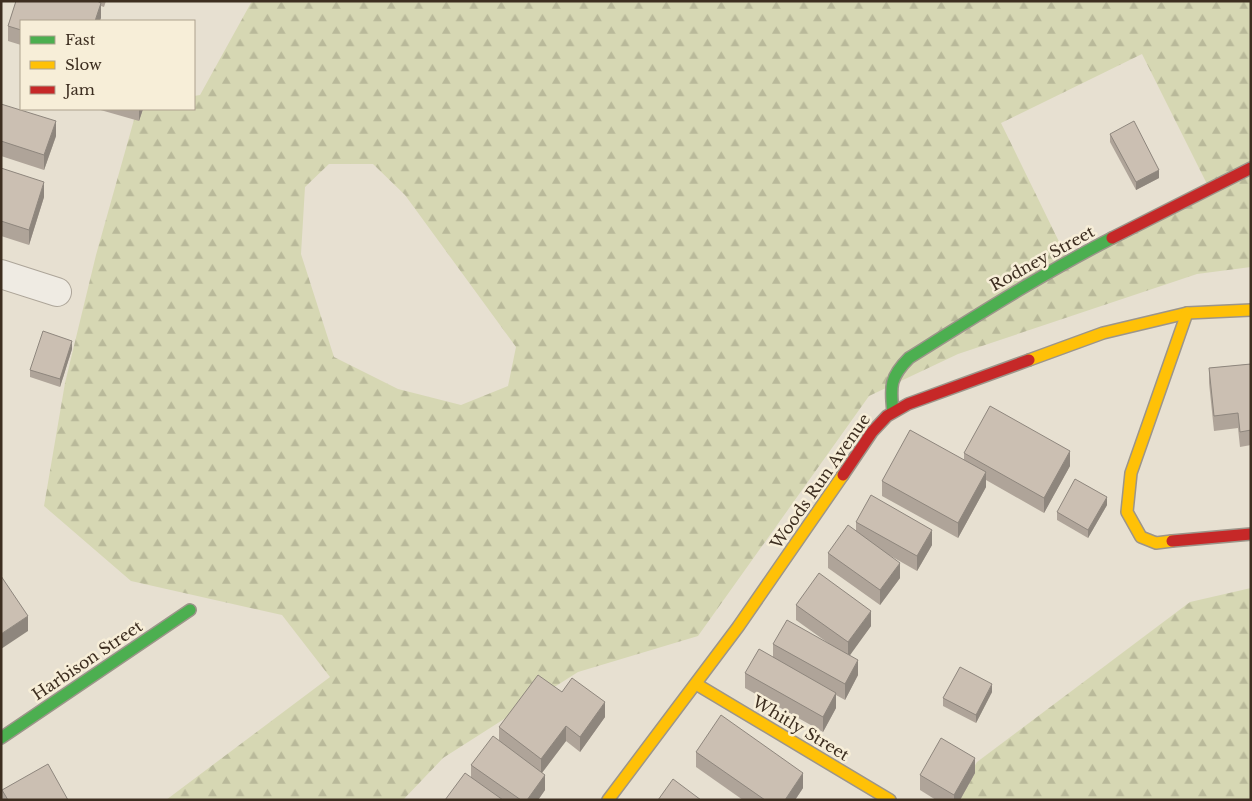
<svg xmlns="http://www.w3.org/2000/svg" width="1252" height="801" font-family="'Libre Baskerville',serif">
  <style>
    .forest { fill: url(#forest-firs); fill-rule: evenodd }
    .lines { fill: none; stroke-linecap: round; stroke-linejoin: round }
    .street-casing { stroke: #ada599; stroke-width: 30 }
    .fast-casing { stroke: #9c958a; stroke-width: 14 }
    .slow-casing { stroke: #9c958a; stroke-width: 14 }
    .jam-casing { stroke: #9c958a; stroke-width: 14 }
    .street { stroke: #efebe3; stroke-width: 28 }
    .fast { stroke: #4caf50; stroke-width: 11 }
    .slow { stroke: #ffc107; stroke-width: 11 }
    .jam { stroke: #c62828; stroke-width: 11 }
    .wall { fill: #afa499 }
    .shaded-wall { fill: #8e867d }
    .building { fill: #cbbfb2; stroke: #8e867d }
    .labels { text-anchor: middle; stroke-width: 5; stroke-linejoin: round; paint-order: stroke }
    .street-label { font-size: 16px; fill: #3d2e20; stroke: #f7eed8 }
  </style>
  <defs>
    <pattern id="forest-firs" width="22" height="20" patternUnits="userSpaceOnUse" patternTransform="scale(1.25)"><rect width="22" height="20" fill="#d6d7b3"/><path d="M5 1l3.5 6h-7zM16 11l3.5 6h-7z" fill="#b9b99a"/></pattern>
  </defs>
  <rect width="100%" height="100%" fill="#e7e0d1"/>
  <!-- forest -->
  <g class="forest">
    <path d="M252,1H1251V267L1197,274L958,354L869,396L698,636L578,672L443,758L403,800H166L330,677L282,615L131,581L44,506L65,383L96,255L137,109H194V96L200,95ZM1142,54L1209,188L1068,260L1001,123ZM329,164H373L405,195L516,347L508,386L461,405L398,389L334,357L301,254L305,187Z"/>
    <path d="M1251,588V800H954L977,762L1190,602Z"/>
  </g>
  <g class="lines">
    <!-- street casing -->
    <g class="street-casing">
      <path id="street" d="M1,274L57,292"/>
    </g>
    <!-- fast casing -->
    <g class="fast-casing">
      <g id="fast">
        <path d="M893,412C890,386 890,377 909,358C976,316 1042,274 1112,238"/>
        <path d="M1,738L190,610"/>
      </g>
    </g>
    <!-- slow casing -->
    <g class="slow-casing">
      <g id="slow">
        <path d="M1029,360L1103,333L1187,313L1251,310"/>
        <path d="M1172,541L1156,543L1141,537L1127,512L1131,473L1187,313"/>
        <path d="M696,684L890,800"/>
        <path d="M608,800L738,627L843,475"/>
      </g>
    </g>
    <!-- jam casing -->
    <g class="jam-casing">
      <g id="jam">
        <path d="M1112,238L1251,168"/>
        <path d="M843,475L872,432L887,416L908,404L1029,360"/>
        <path d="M1172,541L1251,534"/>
      </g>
    </g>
    <!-- street -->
    <use href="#street" class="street"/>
    <!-- fast -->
    <use href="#fast" class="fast"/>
    <!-- slow -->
    <use href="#slow" class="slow"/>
    <!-- jam -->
    <use href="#jam" class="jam"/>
  </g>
  <!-- wall -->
  <g class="wall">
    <path d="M16,1H106L104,7L101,6V18L21,21V45L8,41V26Z"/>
    <path d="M1,104L56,136L44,170L1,156Z"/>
    <path d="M97,109H143L139,121Z"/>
    <path d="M1110,134L1159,178L1136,190L1110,142Z"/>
    <path d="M1,168L44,197L29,245L1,236Z"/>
    <path d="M72,349L60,387L30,377V370Z"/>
    <path d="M1251,364V445L1240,447L1238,428L1214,431L1209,383V368Z"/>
    <path d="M964,453L1070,466L1044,513L986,480V487L958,538L882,496V481L964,459Z"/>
    <path d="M1107,505L1088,538L1057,520V512Z"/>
    <path d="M856,522L932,545L917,571L889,555L900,578L880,605L828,568V553L856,531Z"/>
    <path d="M796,605L871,626L849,655L858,675L845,700L836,695V708L823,732L745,688V673L773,657V644L828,643L796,620Z"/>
    <path d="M562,692L605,717L580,752L566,741L542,773L545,790L538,800H445L471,778V765L499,740V727Z"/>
    <path d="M992,692L976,723L943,706V698Z"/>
    <path d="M696,752L803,788L795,800H743L696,767Z"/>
    <path d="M975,773L960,800H936L920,790V775Z"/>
    <path d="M2,790L68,800H2Z"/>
  </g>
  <!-- shaded-wall -->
  <g class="shaded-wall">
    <path d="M101,3V18L100,21H95Z"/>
    <path d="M139,109H143L139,121Z"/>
    <path d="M56,121V136L44,170V155Z"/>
    <path d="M1159,170V178L1136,190V182Z"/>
    <path d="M44,182V197L29,245V230Z"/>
    <path d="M72,341V349L60,387V379Z"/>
    <path d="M1070,451V466L1044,513V498Z"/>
    <path d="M986,472V487L958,538V523Z"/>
    <path d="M1107,497V505L1088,538V530Z"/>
    <path d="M932,530V545L917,571V556Z"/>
    <path d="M900,563V578L880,605V590Z"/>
    <path d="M871,611V626L848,658V642Z"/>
    <path d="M28,616V631L1,649V634Z"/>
    <path d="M858,660V675L845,700V684Z"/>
    <path d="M992,684V692L976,723V715Z"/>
    <path d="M836,693V708L823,732V717Z"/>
    <path d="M605,702V717L580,752V737Z"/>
    <path d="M566,726V741L541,774V759Z"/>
    <path d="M975,758V773L960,800H954V795Z"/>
    <path d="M803,773V788L795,800H785Z"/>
    <path d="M545,775V790L538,800H527Z"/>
  </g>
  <!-- building -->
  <g class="building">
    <path d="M16,1H97L101,3L95,21H21V30L8,26Z"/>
    <path d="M1,104L56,121L44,155L1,141Z"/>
    <path d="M1134,121L1159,170L1136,182L1110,134Z"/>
    <path d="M1,168L44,182L29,230L1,221Z"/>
    <path d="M43,331L72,341L60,379L30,370Z"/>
    <path d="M1251,364V430L1240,432L1238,413L1214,416L1209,368Z"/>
    <path d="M990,406L1070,451L1044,498L964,453Z"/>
    <path d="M910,430L986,472L958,523L882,481Z"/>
    <path d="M1075,479L1107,497L1088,530L1057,512Z"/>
    <path d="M871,495L932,530L917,556L856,522Z"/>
    <path d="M848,525L900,563L880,590L828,553Z"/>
    <path d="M819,573L871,611L848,642L796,605Z"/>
    <path d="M1,576L28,616L1,634Z"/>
    <path d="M787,620L858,660L845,684L773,644Z"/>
    <path d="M759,649L836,693L823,717L745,673Z"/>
    <path d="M960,667L992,684L976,715L943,698Z"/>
    <path d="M538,675L562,692L572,678L605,702L580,737L566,726L541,759L499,727Z"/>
    <path d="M721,715L803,773L785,800H765L696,752Z"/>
    <path d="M493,736L545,775L527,800H521L471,765Z"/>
    <path d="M941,738L975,758L954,795L920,775Z"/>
    <path d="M48,764L68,800H8L2,790Z"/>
    <path d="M465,773L503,800H445Z"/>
    <path d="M673,779L701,800H658Z"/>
  </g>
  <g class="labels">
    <!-- street labels -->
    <g class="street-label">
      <text transform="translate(1042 258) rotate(-29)" y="6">Rodney Street</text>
      <text transform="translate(820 481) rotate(-55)" y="6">Woods Run Avenue</text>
      <text transform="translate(87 660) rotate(-34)" y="6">Harbison Street</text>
      <text transform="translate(801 728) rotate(31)" y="6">Whitly Street</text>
    </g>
  </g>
  <!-- border -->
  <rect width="1252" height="801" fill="none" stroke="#3d2e20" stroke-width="5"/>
  <!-- legend -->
  <rect x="20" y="20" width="175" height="90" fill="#f7eed8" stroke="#ada18e"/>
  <rect x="30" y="36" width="25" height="8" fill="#4caf50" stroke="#ada18e"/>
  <text x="65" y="45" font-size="15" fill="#3d2e20">Fast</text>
  <rect x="30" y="61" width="25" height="8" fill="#ffc107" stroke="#ada18e"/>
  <text x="65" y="70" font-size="15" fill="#3d2e20">Slow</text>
  <rect x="30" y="86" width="25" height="8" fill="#c62828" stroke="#ada18e"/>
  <text x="65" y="95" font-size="15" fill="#3d2e20">Jam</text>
</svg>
